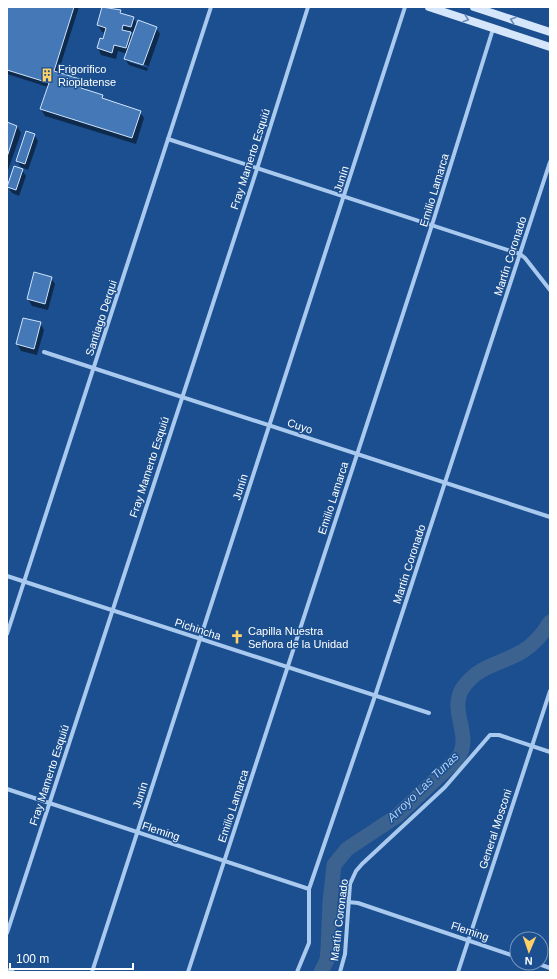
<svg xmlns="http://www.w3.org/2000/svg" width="557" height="979" font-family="Arial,sans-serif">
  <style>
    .shadow { fill: #0007; fill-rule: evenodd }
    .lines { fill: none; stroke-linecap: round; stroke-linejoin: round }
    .river { stroke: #3c6290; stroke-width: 15 }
    .building { fill: #4478b7; stroke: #cfe3fa }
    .minor { stroke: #a9c9ee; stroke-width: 4 }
    .secondary { stroke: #d6e6fa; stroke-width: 8 }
    .oneway { stroke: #668bba }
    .labels { text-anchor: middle; stroke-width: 3; stroke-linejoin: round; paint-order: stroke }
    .poi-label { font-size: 11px; fill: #fff; stroke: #1b4f8f; text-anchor: start }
    .street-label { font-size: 11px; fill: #fff; stroke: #1b4f8f }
    .water-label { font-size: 12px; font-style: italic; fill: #b5d3f5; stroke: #1b4f8f }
  </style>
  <rect width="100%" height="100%" fill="#1b4f8f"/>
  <!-- shadow -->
  <g class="shadow">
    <path d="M7,7H79L58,73L83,81L86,87L85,91L102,96L105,100L140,112L144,118L136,144L45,116L41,109L48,87L7,74Z"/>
    <path d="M103,7L120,11L122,14L133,17L137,24L156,28L160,34L147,71L129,65L125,59L127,54L118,51L116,59L101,55L98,48L100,39L103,40L105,33L102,32L98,25ZM129,31L134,33L133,38ZM129,59L148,66V68L129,62Z"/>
    <path d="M7,123L17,126L21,133L7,173Z"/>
    <path d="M34,134L38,141L28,170L21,167L17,161Z"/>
    <path d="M22,170L26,176L19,196L12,193L8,187Z"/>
    <path d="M51,278L55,284L48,310L32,306L28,299Z"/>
    <path d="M40,323L44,330L37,355L21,351L17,344Z"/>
  </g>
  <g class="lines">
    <!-- river -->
    <path class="river" d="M321,972L327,960L328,950L330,902L334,865L347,849L397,816L454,762C456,759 460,756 461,752C469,733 450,709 462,689C479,664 500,665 523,651C534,644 543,634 550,622"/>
  </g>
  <!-- building -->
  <g class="building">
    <path d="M7,7H74L54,71L83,80L81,88L103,95L102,98L141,111L132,138L40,109L49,83L7,70Z"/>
    <path d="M102,7L121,10L120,13L134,17L131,27L123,25L122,30L131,32L126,48L114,45L112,53L97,48L100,38L103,39L106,28L97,25Z"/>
    <path d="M138,20L157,27L143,65L124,59Z"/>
    <path d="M7,122L17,126L7,157Z"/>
    <path d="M26,131L35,134L25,164L16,161Z"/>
    <path d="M14,166L23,169L16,190L7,187Z"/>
    <path d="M34,272L52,277L45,304L27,299Z"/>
    <path d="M23,318L41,322L34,349L16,344Z"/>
  </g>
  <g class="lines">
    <!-- minor -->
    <g class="minor">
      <path d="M168,139L520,254L525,258L550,290"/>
      <path d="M44,352L550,517"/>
      <path d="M7,576L429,713"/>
      <path d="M7,634L211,7"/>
      <path d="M7,789L309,889"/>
      <path d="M348,902L358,903L517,957"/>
      <path d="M7,933L257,169L308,7"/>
      <path d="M536,963L550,968"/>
      <path d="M7,970L13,972"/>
      <path d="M92,972L405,7"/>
      <path d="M188,972L432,225L493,29"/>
      <path d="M297,972L309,943V889L375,696L550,162"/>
      <path d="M340,972L345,954L350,884L356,871L362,864L445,787L490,735H499L550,752"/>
      <path d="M458,972L550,691"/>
    </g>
    <!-- secondary -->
    <g class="secondary">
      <path d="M429,7L550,47"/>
      <path d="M474,7L550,32"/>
    </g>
  </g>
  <!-- one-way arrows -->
  <defs><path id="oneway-chevron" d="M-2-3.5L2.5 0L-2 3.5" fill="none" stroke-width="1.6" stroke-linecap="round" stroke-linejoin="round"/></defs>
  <g class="oneway">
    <use href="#oneway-chevron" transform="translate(466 19) rotate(18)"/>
    <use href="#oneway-chevron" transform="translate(513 20) rotate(-162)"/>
  </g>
  <!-- icons -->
  <defs>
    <g id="building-bare" transform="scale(1.08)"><path d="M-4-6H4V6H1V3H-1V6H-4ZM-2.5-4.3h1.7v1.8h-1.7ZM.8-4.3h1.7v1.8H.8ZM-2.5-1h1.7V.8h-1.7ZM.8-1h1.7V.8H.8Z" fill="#ffd166" stroke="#1b4f8f" stroke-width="2.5" paint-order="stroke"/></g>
    <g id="church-bare" transform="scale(1.08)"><path d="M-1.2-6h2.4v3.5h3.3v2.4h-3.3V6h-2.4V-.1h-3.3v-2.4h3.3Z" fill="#ffd166" stroke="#1b4f8f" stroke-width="2.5" paint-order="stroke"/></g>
  </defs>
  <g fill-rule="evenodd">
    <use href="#building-bare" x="47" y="75"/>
    <use href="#church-bare" x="237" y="637"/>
  </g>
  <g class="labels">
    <!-- poi labels -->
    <g class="poi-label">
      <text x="58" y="73">Frigorifico<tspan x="58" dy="13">Rioplatense</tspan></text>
      <text x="248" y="635">Capilla Nuestra<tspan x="248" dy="13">Señora de la Unidad</tspan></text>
    </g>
    <!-- street labels -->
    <g class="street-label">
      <text transform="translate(250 159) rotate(-72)" y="4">Fray Mamerto Esquiú</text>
      <text transform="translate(341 179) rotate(-72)" y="4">Junín</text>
      <text transform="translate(434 190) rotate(-73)" y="4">Emilio Lamarca</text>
      <text transform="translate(510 256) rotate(-72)" y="4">Martín Coronado</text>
      <text transform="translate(101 318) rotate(-72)" y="4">Santiago Derqui</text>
      <text transform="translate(300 426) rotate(18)" y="4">Cuyo</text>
      <text transform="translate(149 467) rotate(-72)" y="4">Fray Mamerto Esquiú</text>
      <text transform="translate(240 487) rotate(-72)" y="4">Junín</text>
      <text transform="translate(333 498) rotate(-72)" y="4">Emilio Lamarca</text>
      <text transform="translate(409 564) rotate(-72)" y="4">Martín Coronado</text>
      <text transform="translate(198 629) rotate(18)" y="4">Pichincha</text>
      <text transform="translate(49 775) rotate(-72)" y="4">Fray Mamerto Esquiú</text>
      <text transform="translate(140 795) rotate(-72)" y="4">Junín</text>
      <text transform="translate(233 806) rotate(-72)" y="4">Emilio Lamarca</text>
      <text transform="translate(495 829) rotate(-72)" y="4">General Mosconi</text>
      <text transform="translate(161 831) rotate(18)" y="4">Fleming</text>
      <text transform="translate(339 920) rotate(-83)" y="4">Martín Coronado</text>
      <text transform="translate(470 931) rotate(19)" y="4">Fleming</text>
    </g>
    <!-- water labels -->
    <g class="water-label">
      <text transform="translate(423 787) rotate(-44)" y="4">Arroyo Las Tunas</text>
    </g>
  </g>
  <!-- border -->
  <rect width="557" height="979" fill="none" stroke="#ffffff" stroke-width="16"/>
  <!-- north arrow -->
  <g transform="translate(529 951) rotate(182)"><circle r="19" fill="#1b4f8f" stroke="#7695bc"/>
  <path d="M0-3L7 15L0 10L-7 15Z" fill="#ffd166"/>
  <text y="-6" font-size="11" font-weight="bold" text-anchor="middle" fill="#ffffff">N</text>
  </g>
  <!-- scale -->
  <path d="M10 963v6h123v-6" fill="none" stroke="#ffffff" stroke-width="2"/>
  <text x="16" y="963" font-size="12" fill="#ffffff" stroke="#1b4f8f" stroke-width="3" paint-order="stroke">100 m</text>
</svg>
